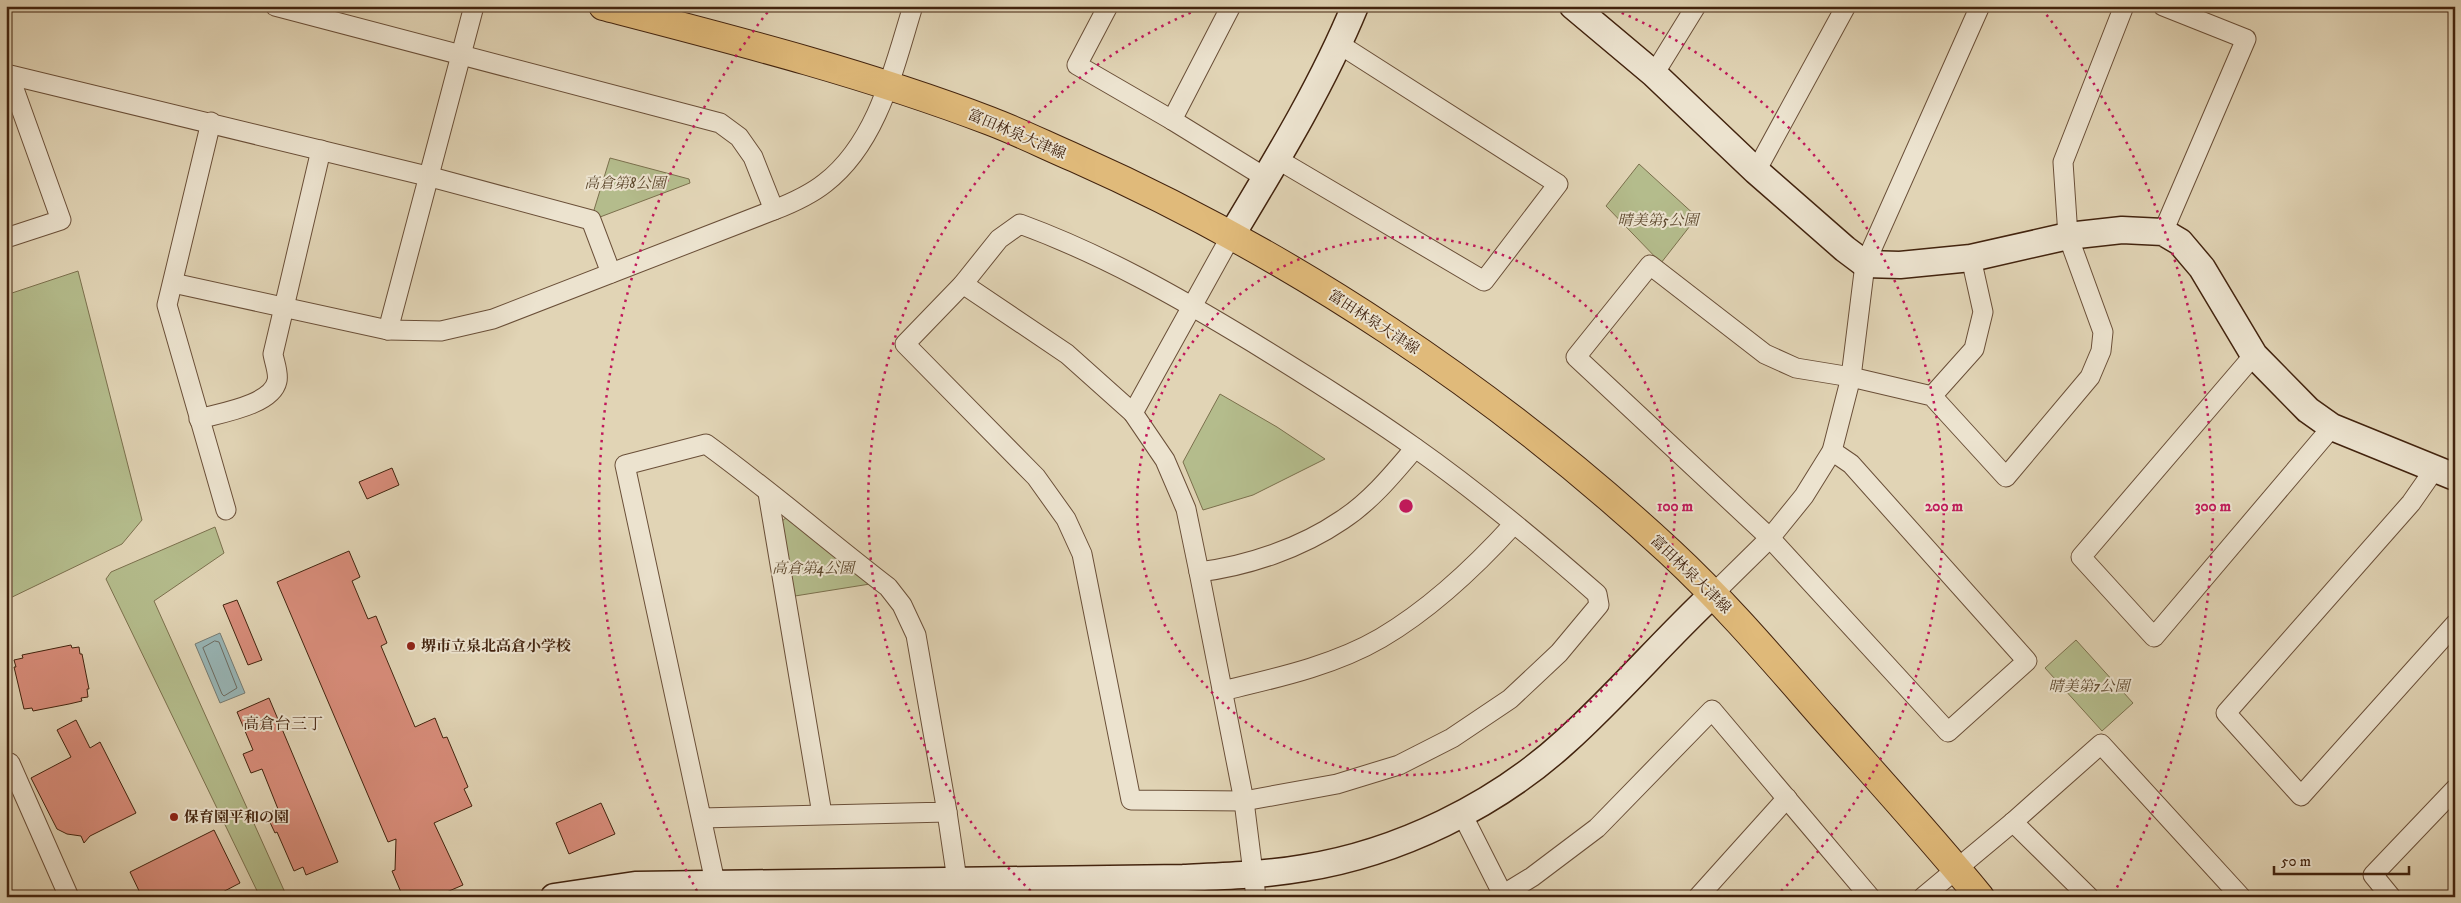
<svg xmlns="http://www.w3.org/2000/svg" width="2461" height="903" font-family="'IM FELL DW Pica','Noto Serif JP',serif">
  <style>
    .green { fill: #b4bc8c; stroke: #7b704d }
    .water { fill: #98b6b7; stroke: #767b73 }
    .lines { fill: none; stroke-linecap: round; stroke-linejoin: round }
    .shore { stroke: #6d6c62; stroke-width: 1 }
    .building { fill: #d98d7b; stroke: #42230e }
    .street-casing { stroke: #6a4f38; stroke-width: 21 }
    .secondary-casing { stroke: #42230e; stroke-width: 29 }
    .primary-casing { stroke: #42230e; stroke-width: 30 }
    .street { stroke: #ece3cf; stroke-width: 19 }
    .secondary { stroke: #ece3cf; stroke-width: 26 }
    .primary { stroke: #e0ba7a; stroke-width: 28 }
    .ring { fill: none; stroke: #c2185b; stroke-width: 2.5; stroke-dasharray: 2.5 5 }
    .poi-dot { fill: #8f2418; stroke: #ece3cf; stroke-width: 2 }
    .labels { text-anchor: middle; stroke-width: 4; stroke-linejoin: round; paint-order: stroke }
    .street-label { font-size: 15px; fill: #42230e; stroke: #ece3cf }
    .park-label { font-size: 15px; font-style: italic; fill: #5e492e; stroke: #ece3cf }
    .poi-label { font-size: 15px; font-weight: bold; fill: #42230e; stroke: #ece3cf; text-anchor: start }
    .neighbourhood-label { font-size: 16px; fill: #42230e; stroke: #ece3cf }
    .centre { fill: #c2185b; stroke: #ece3cf; stroke-width: 2.5 }
    .ring-label { font-size: 15px; text-anchor: middle; font-weight: bold; fill: #c2185b; stroke: #ece3cf; stroke-width: 4; stroke-linejoin: round; paint-order: stroke }
  </style>
  <rect width="100%" height="100%" fill="#e1d4b5"/>
  <filter id="stains"><feTurbulence type="fractalNoise" baseFrequency=".004" numOctaves="4"/><feColorMatrix values="0 0 0 0 .2 0 0 0 0 .09 0 0 0 0 .02 0 0 0 .5 -.17"/></filter>
  <radialGradient id="worn" r=".72"><stop offset=".6" stop-color="#630" stop-opacity="0"/><stop offset="1" stop-color="#630" stop-opacity=".3"/></radialGradient>
  <!-- green -->
  <g class="green">
    <path d="M610,158L689,179L690,183L600,217L594,210Z"/>
    <path d="M1639,164L1697,217L1661,263L1606,206Z"/>
    <path d="M78,271L142,520L122,544L6,600V295Z"/>
    <path d="M1220,394L1277,427L1325,459L1253,495L1203,510L1183,462Z"/>
    <path d="M788,516L870,584L795,596L781,522Z"/>
    <path d="M215,527L224,553L154,601L287,897H260L106,579L111,572Z"/>
    <path d="M2076,640L2133,703L2102,731L2045,668Z"/>
  </g>
  <!-- water -->
  <path class="water" d="M220,633L245,693L220,703L195,644Z"/>
  <g class="lines">
    <!-- shore -->
    <path class="shore" d="M215,641L219,642L237,688L224,696L222,694L203,648Z"/>
  </g>
  <!-- building -->
  <g class="building">
    <path d="M392,468L399,485L367,499L359,482Z"/>
    <path d="M349,551L360,577L352,581L368,619L376,616L387,643L381,646L415,727L435,718L443,738L447,737L468,787L464,789L472,806L434,823L463,885L435,897H403L392,871L395,870L396,839L388,842L277,582Z"/>
    <path d="M237,600L262,660L248,665L223,605Z"/>
    <path d="M71,645L72,648L79,647L80,654H82L89,689H87L88,697L81,698L82,701L69,704L33,711L32,708L24,709L14,667H16L14,660L23,658L22,655Z"/>
    <path d="M269,698L338,862L306,875L303,867L294,871L277,832L275,833L266,814L278,809L262,769L251,773L243,754L253,750L237,712Z"/>
    <path d="M76,720L90,748L100,742L136,813L90,836L84,843L81,836L67,834L57,829L31,778L71,757L57,730Z"/>
    <path d="M601,803L615,834L569,854L556,823Z"/>
    <path d="M214,830L240,883L213,897H142L130,872Z"/>
  </g>
  <g class="lines">
    <!-- street casing -->
    <g class="street-casing">
      <g id="street">
        <path d="M275,6L720,123L739,137L753,157L774,210"/>
        <path d="M1108,6L1077,65L1172,120L1266,178"/>
        <path d="M6,74L431,177L591,220L611,273"/>
        <path d="M1654,74L1696,6"/>
        <path d="M1172,120L1231,6"/>
        <path d="M211,122L167,305L226,510"/>
        <path d="M1277,159L1484,281L1558,184L1339,44"/>
        <path d="M1756,171L1846,6"/>
        <path d="M1020,224C1102,254 1178,297 1252,342C1307,376 1362,410 1414,447C1478,492 1539,543 1597,594L1599,605L1559,653L1510,699L1452,738L1399,765L1337,784L1244,801L1131,800L1082,554L1066,519L1036,477L905,344L963,284L999,239Z"/>
        <path d="M2163,232L2246,39L2163,6"/>
        <path d="M6,238L61,220L9,75"/>
        <path d="M173,283L388,330L441,331L493,319L774,210C792,203 810,195 825,183C878,142 894,67 913,6"/>
        <path d="M963,284L1067,354L1133,413L1165,460L1186,509L1199,572L1244,801L1256,897"/>
        <path d="M388,330L474,6"/>
        <path d="M2254,355L2081,557L2154,637L2332,427"/>
        <path d="M1932,396L1974,349L1983,312L1971,258"/>
        <path d="M1133,413L1231,236"/>
        <path d="M199,419C220,413 272,405 277,381C279,373 274,361 273,354L321,150"/>
        <path d="M1832,451L1851,464L2027,661L1948,732L1770,538L1576,357L1650,265L1765,354L1796,368L1851,377L1932,396L2006,477L2090,377L2101,351L2103,332L2068,236L2063,162L2124,6"/>
        <path d="M2434,470L2411,503L2226,713L2301,796L2455,624"/>
        <path d="M768,493L822,814"/>
        <path d="M1199,572C1248,566 1301,548 1342,520C1371,501 1393,474 1415,448"/>
        <path d="M1712,595L1770,538L1804,496L1832,451L1851,377L1865,264L1980,6"/>
        <path d="M1222,691C1276,678 1333,666 1381,638C1432,608 1475,567 1514,524"/>
        <path d="M10,763L69,897"/>
        <path d="M947,812L957,880"/>
        <path d="M1462,814L1504,897"/>
        <path d="M701,818L947,812L916,635L902,605L888,587C827,540 768,489 706,444L625,465L718,896"/>
        <path d="M2013,822L2089,897"/>
        <path d="M1499,897L1532,877L1597,828L1712,710L1870,897"/>
        <path d="M1698,897L1787,798"/>
        <path d="M1923,897L2013,822L2101,744L2241,897"/>
        <path d="M2391,897L2373,875L2455,789"/>
      </g>
    </g>
    <!-- secondary casing -->
    <g class="secondary-casing">
      <g id="secondary">
        <path d="M1573,6L1654,74L1756,171L1845,249L1865,264L1900,265L1971,258L2068,236L2122,230L2163,232L2180,242L2202,268L2254,355L2308,410L2332,427L2455,477"/>
        <path d="M1231,236C1276,161 1322,86 1355,6"/>
        <path d="M554,897L635,885L1183,878C1224,876 1264,875 1304,868C1398,853 1495,806 1566,741C1617,695 1662,642 1712,595"/>
      </g>
    </g>
    <!-- primary casing -->
    <g class="primary-casing">
      <path id="primary" d="M603,6C734,40 864,73 990,121C1019,132 1047,146 1075,158C1293,255 1495,390 1670,552C1726,604 1775,662 1825,719C1877,778 1930,836 1980,897"/>
    </g>
    <!-- street -->
    <use href="#street" class="street"/>
    <!-- secondary -->
    <use href="#secondary" class="secondary"/>
    <!-- primary -->
    <use href="#primary" class="primary"/>
  </g>
  <!-- distance rings -->
  <g class="ring">
    <circle cx="1406" cy="506" r="269"/>
    <path d="M1036 896A538 538 0 0 1 1204 7M1608 7A538 538 0 0 1 1776 896"/>
    <path d="M697 891A807 807 0 0 1 770 9M2042 9A807 807 0 0 1 2115 891"/>
  </g>
  <!-- markers -->
  <g class="poi-dot">
    <circle cx="411" cy="646" r="5"/>
    <circle cx="174" cy="817" r="5"/>
  </g>
  <g class="labels">
    <!-- street labels -->
    <g class="street-label">
      <text transform="translate(1017 134) rotate(23)" y="5">富田林泉大津線</text>
      <text transform="translate(1374 322) rotate(33)" y="5">富田林泉大津線</text>
      <text transform="translate(1691 574) rotate(44)" y="5">富田林泉大津線</text>
    </g>
    <!-- park labels -->
    <g class="park-label">
      <text x="625" y="188">高倉第8公園</text>
      <text x="1658" y="225">晴美第5公園</text>
      <text x="813" y="573">高倉第4公園</text>
      <text x="2089" y="691">晴美第7公園</text>
    </g>
    <!-- poi labels -->
    <g class="poi-label">
      <text x="421" y="651">堺市立泉北高倉小学校</text>
      <text x="184" y="822">保育園平和の園</text>
    </g>
    <!-- neighbourhood labels -->
    <g class="neighbourhood-label">
      <text x="283" y="729">高倉台三丁</text>
    </g>
  </g>
  <circle cx="1406" cy="506" r="8" class="centre"/>
  <g class="ring-label">
    <text x="1675" y="511">100 m</text>
    <text x="1944" y="511">200 m</text>
    <text x="2213" y="511">300 m</text>
  </g>
  <!-- margin -->
  <rect width="2461" height="903" fill="none" stroke="#e1d4b5" stroke-width="25"/>
  <rect x="8" y="8" width="2446" height="888" fill="none" stroke="#42230e" stroke-width="2.5"/>
  <rect x="12" y="12" width="2436" height="878" fill="none" stroke="#42230e"/>
  <!-- scale -->
  <path d="M2274 866v8h135v-8" fill="none" stroke="#42230e" stroke-width="2.5"/>
  <text x="2281" y="866" font-size="15" fill="#42230e" stroke="#ece3cf" stroke-width="4" paint-order="stroke">50 m</text>
  <rect width="100%" height="100%" filter="url(#stains)"/>
  <rect width="100%" height="100%" fill="url(#worn)"/>
</svg>
